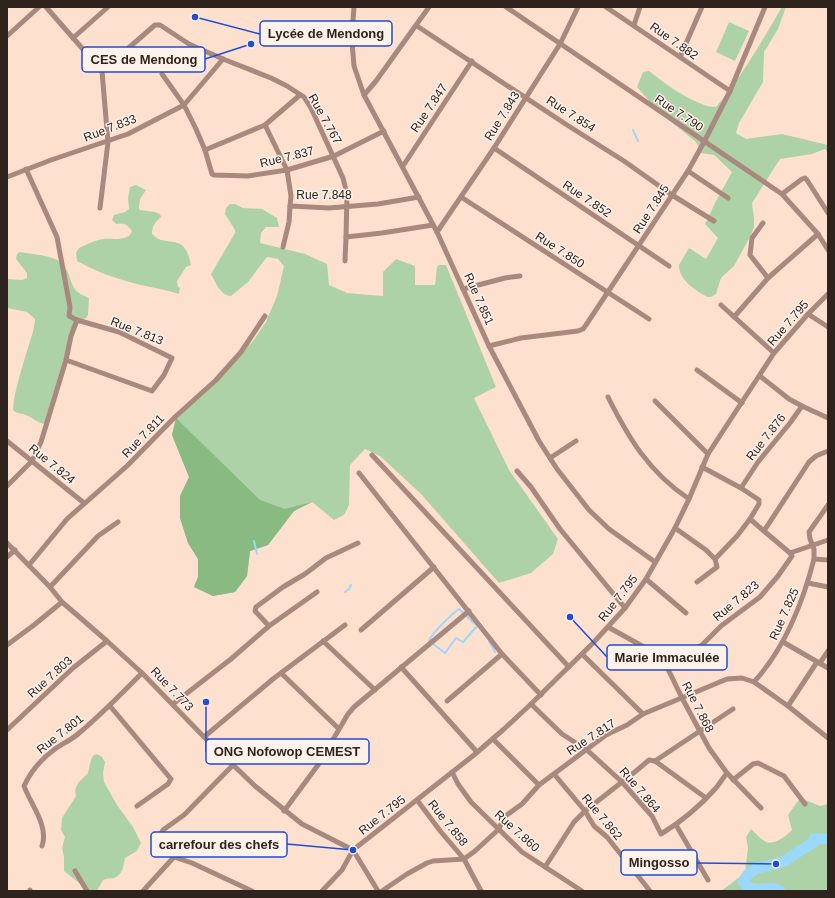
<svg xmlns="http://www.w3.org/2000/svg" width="835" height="898" font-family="Arial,sans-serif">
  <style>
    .green { fill: #aed2a8 }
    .forest { fill: #89ba81 }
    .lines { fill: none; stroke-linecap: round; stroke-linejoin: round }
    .stream { stroke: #9cd8f9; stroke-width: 2 }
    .river { stroke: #9cd8f9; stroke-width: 11 }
    .street { stroke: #a9897d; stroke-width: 5 }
    .labels { text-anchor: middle; stroke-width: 3; stroke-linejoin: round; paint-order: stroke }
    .street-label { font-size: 12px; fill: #2f241d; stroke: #fef2eb }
    .leader { fill: none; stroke: #1d4ed8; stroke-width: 1.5 }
    .callout-dot { fill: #1d4ed8; stroke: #fef2eb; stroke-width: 1.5 }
    .callout { fill: #fef2eb; stroke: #1d4ed8; stroke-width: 1.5 }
    .callout-label { font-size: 13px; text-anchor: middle; font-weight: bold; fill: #2f241d }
  </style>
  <rect width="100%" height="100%" fill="#fee0cf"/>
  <!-- green -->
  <g class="green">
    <path d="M782,7H786L778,29L764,52L763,82L739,123L736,133L746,139L782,134L828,145V153L825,149L812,154L780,159L752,203L754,218V227L751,235L734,266L721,278L716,294L711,297H708C696,292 678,279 679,265L689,248L706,259L718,238L705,224L716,201L732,172L714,155L701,153L696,142L659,112L637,87L643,72L649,71C664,83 696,107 716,107C742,77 761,42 782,7Z"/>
    <path d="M729,22L749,31L735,61L716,52Z"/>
    <path d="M136,185L146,190L140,199L139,208L140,210L155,212L160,214L161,217C155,222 152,226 152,234C167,250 184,229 191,265L186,267L177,281L178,287L180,288L179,294C164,289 149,287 133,283C114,278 95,271 77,261L76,253L79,248C86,245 95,240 103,239C112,238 129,242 132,231C127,224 124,223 116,224L112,220L114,215L125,212L129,209L128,198L130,187Z"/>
    <path d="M230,204H235L243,208L262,209L277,218L279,227H266L261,233L260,243L305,254L327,264L329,285L347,293L383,296V272L396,259L415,266V285H435L437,267L439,265H446L496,387L474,398L509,470L558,539L553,554L531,573L499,583L421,494L380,456L365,449L350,465L349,505L344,515L334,520L312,502L294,511L268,545L250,551L247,576L235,592L213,596L194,587L198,577V559L188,543L180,518V496L189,477L172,435L176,418L210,387L253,341L266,322L277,296L284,266L278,259L268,257L266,258L248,282L231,296C220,295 216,283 211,274L235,233V230L225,214L226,208Z"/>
    <path d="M20,252C30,254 50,255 59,261C69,268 69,279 74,288C77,293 84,296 89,298L88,315L86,318L81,320L71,335L45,424C38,423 33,418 26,415C23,413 17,414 14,411C9,405 31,339 34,328L35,319L27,312L7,308V279L22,280L27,278V273L16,259L17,254Z"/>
    <path d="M97,754L102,757L105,762L103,773L104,782L117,805L133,827L141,843L137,851L125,858C124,865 122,876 114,878C110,879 107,878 103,880L97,891L88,890L64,871V857L62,848L65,837L61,830L62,818L76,796L75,790L78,783L88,773L91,759L94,755Z"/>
    <path d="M803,799L820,806L828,804V888L825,891H721L745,873L748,848L746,837L751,829C755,833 761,839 766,842C775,845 786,836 792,830L788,815L798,801Z"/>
  </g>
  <!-- forest -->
  <path class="forest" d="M176,418L260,500L285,509L312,502L294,511L268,545L250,551L247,576L235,592L213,596L194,587L198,577V559L188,543L180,518V496L189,477L172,435Z"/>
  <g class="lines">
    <!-- stream -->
    <g class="stream">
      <path d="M633,130L638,141"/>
      <path d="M254,541L257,554"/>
      <path d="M345,592L349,589L351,585"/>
      <path d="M475,624L459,609C452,614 431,634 429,641L445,653L456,638L463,642L477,626"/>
      <path d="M489,641L495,652"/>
    </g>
    <!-- river -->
    <path class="river" d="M780,891C770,883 756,897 743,882C752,862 771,869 786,860C795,854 804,848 813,843L814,839H828"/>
    <!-- street -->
    <g class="street">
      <path d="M46,7L102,71"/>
      <path d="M354,7L353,20L352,42L354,66L364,95L437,232L489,346L539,441L557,469L589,510L609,529L655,562"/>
      <path d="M506,7L782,194L818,234L828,250"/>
      <path d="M606,7L730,91"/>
      <path d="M634,25L640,7"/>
      <path d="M417,26L567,125L624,161L672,195L714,221"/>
      <path d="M7,36L39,7"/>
      <path d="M73,38L108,7"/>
      <path d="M680,57L702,7"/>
      <path d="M102,71L155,25H160L189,44L223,59L271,78L287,86L304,97L311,108L343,178L347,194L346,237L382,233L433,225"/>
      <path d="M162,74L184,105L196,129L205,150L212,174L214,175L248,176L287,170L334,156L384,131"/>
      <path d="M364,95L376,81L429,7"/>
      <path d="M265,125L287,170L291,196L290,206L329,208L378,204L419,197"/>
      <path d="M494,148L669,266"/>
      <path d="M205,150L265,125L300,95"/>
      <path d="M403,166L472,61"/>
      <path d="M26,169L57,237L70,307L69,316L77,320"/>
      <path d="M688,171L728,198"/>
      <path d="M7,177L51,160L128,134L184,105L223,59"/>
      <path d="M782,194L802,179L805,178L807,180L828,213"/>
      <path d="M461,197L649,319"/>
      <path d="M100,208L108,142L102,71"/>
      <path d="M763,223L752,238L750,255L768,278"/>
      <path d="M437,232L494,148L560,44L578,7"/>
      <path d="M283,247L289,222L290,206"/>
      <path d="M345,261L346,237"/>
      <path d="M463,289L505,278L520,276"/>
      <path d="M721,305L774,353"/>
      <path d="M808,314L828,327"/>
      <path d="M734,317L768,278L818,234"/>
      <path d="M489,346L521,338L578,331L583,329L586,325L688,171L704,142L730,91L765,7"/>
      <path d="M697,370L742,403"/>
      <path d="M608,397C629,439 649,472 689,499"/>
      <path d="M655,401L708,454"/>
      <path d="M802,406L828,418"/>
      <path d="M7,441L84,503"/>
      <path d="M372,455L569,667"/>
      <path d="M550,458L576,441"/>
      <path d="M702,467L741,488L758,462L790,423L802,406L789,399L760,376"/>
      <path d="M517,471L531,487L560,529L625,608"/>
      <path d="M359,473L502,654L541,695"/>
      <path d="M7,486L32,461L41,442L66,360L71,336L77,320L119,332L172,358L164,375L152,391L66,360"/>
      <path d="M741,488L759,500V504L750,519"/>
      <path d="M675,528L706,550L715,559L737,536L750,519L764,531"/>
      <path d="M7,543L50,587L62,602L107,641L142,673L204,737L255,786L302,824L353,850L378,891"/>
      <path d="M790,553L828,540"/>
      <path d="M7,557L15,550"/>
      <path d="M814,559V549L810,539L809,532L828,505"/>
      <path d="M29,565L67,519L127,466L175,417L216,380L241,352L265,316"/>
      <path d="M646,579L686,613"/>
      <path d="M697,582L717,567L715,559"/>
      <path d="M808,583L828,587"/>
      <path d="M50,587L98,536L118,522"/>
      <path d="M269,626L255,611L256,607L283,587L305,574L326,558L358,543"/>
      <path d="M608,627L644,647L666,665L682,698L709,748L727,773L761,808"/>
      <path d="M361,630L434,567"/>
      <path d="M323,641L375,690"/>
      <path d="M783,642L828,668"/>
      <path d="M7,645L34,625L62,602"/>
      <path d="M582,654L643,714"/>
      <path d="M820,663L828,651"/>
      <path d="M666,665L702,645L721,626L760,597L778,576L792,556L790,553L764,531L809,462L816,456L828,451"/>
      <path d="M401,667L477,752"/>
      <path d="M281,673L339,729"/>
      <path d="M754,682C784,649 803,602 814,559L828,560"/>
      <path d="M447,701L502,654"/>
      <path d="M173,704L231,659L269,626L317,592"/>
      <path d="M531,704L562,734L587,750L622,782L652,816L661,834C681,822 700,806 716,788C720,783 723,778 727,773"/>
      <path d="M110,706L171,779L168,784L137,806"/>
      <path d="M788,706L817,662"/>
      <path d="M7,730L73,668L107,641"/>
      <path d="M204,737L273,679L345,625"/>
      <path d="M493,739L539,785"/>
      <path d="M655,761L733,709"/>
      <path d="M452,772L458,784L471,802L522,852L582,891"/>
      <path d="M554,774L585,811L594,826L607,837L650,891"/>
      <path d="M733,780L753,764L758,763L784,776L805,804"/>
      <path d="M417,800L441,832L464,859L481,891"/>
      <path d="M284,811L318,765L348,714L354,707L469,611"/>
      <path d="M676,825L708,880"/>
      <path d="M42,846C49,826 31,805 24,786C31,771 41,759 55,749C62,744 71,740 78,734C101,715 121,694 142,673"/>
      <path d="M174,857C167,849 155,840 163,830L184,815L233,765"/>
      <path d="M545,867L574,822L585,811L636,771L649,760L655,761L706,798"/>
      <path d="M75,871L87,891"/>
      <path d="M30,890V891"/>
      <path d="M143,891L174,857L192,863L252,891"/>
      <path d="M322,891L342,870L353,850L474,755L504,729L531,704L594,642L625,608L646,579L675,528L689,499L708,454L774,353L808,314L828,294"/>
      <path d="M382,891L407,874L427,863L433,861L464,859L475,851L499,829L504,817L522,804L539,785L606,735L627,725L643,714L727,679L742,678L754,682L788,706L828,738"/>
    </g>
  </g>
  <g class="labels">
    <!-- street labels -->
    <g class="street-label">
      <text transform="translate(674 41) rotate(35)" y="4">Rue 7.882</text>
      <text transform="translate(429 108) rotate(-56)" y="4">Rue 7.847</text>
      <text transform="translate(679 113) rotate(34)" y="4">Rue 7.790</text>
      <text transform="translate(571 114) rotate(33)" y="4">Rue 7.854</text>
      <text transform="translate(502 116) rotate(-58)" y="4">Rue 7.843</text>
      <text transform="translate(325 119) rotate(61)" y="4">Rue 7.767</text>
      <text transform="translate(110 128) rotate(-21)" y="4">Rue 7.833</text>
      <text transform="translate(287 157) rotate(-14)" y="4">Rue 7.837</text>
      <text x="324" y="199">Rue 7.848</text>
      <text transform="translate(587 199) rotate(34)" y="4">Rue 7.852</text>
      <text transform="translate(651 209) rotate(-57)" y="4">Rue 7.845</text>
      <text transform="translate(560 250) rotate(33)" y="4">Rue 7.850</text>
      <text transform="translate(479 299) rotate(66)" y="4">Rue 7.851</text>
      <text transform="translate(788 323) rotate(-49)" y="4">Rue 7.795</text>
      <text transform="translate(137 331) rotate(22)" y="4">Rue 7.813</text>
      <text transform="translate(143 436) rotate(-46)" y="4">Rue 7.811</text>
      <text transform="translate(766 437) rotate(-52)" y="4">Rue 7.876</text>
      <text transform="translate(52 464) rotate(39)" y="4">Rue 7.824</text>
      <text transform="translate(618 598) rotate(-52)" y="4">Rue 7.795</text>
      <text transform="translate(736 601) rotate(-40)" y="4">Rue 7.823</text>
      <text transform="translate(784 614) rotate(-66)" y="4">Rue 7.825</text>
      <text transform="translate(50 677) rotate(-42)" y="4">Rue 7.803</text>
      <text transform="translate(172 689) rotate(46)" y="4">Rue 7.773</text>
      <text transform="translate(698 707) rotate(63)" y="4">Rue 7.868</text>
      <text transform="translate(60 734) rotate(-38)" y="4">Rue 7.801</text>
      <text transform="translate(591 737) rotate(-33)" y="4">Rue 7.817</text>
      <text transform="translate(640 790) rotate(49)" y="4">Rue 7.864</text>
      <text transform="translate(382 815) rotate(-38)" y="4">Rue 7.795</text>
      <text transform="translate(602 817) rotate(50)" y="4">Rue 7.862</text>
      <text transform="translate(448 823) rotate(51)" y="4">Rue 7.858</text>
      <text transform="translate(517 831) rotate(42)" y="4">Rue 7.860</text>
    </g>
  </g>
  <!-- callouts -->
  <path class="leader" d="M195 17L260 34M251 44L205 59M570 617L607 657M206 702L206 752M353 850L287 844M776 864L697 863"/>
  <g class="callout-dot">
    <circle cx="195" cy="17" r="4"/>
    <circle cx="251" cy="44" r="4"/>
    <circle cx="570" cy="617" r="4"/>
    <circle cx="206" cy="702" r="4"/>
    <circle cx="353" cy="850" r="4"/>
    <circle cx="776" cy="864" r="4"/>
  </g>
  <g class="callout">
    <rect x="260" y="21" width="132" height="25" rx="4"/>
    <rect x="82" y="47" width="123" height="25" rx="4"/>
    <rect x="607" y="645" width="120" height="25" rx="4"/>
    <rect x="206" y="739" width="163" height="25" rx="4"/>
    <rect x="151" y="832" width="136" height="25" rx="4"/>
    <rect x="621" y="850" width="76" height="25" rx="4"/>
  </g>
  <g class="callout-label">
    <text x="326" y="38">Lycée de Mendong</text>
    <text x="144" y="64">CES de Mendong</text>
    <text x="667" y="662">Marie Immaculée</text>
    <text x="287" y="756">ONG Nofowop CEMEST</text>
    <text x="219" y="849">carrefour des chefs</text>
    <text x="659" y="867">Mingosso</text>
  </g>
  <!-- border -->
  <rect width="835" height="898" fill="none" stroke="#2f241d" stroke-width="16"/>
</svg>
